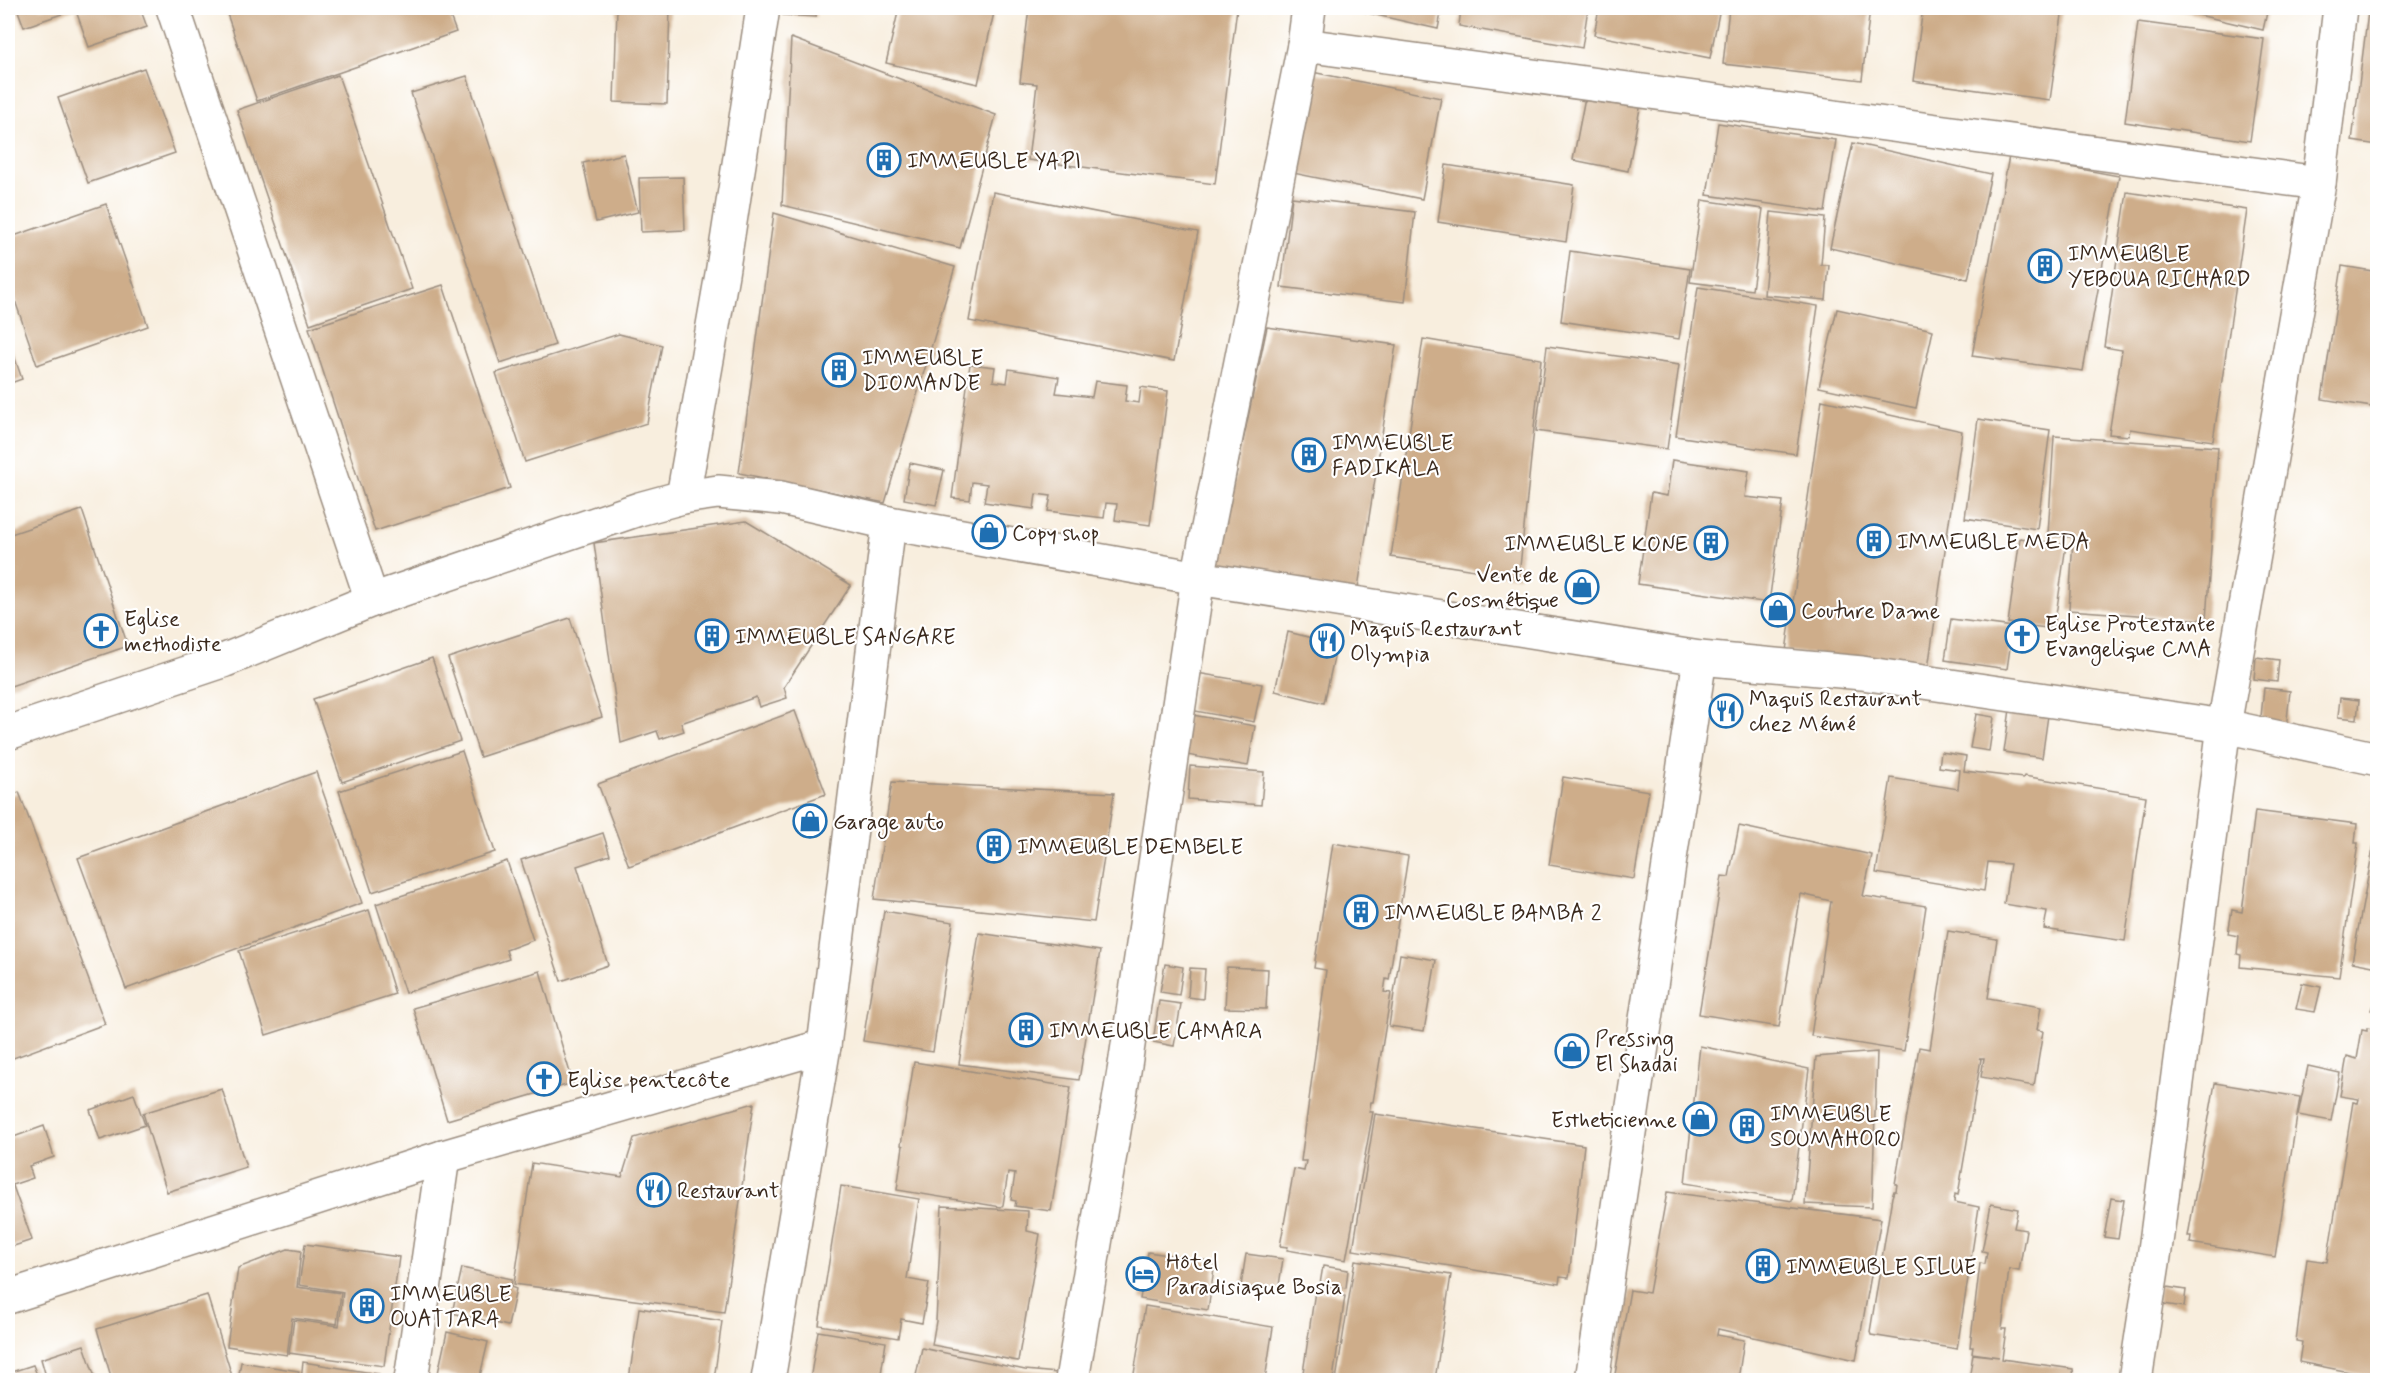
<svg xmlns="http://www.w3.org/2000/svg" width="2385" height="1388" font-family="Mynerve,sans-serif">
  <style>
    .building { fill: #cead8a }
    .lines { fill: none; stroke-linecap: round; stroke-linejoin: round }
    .street-casing { stroke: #9a8c7e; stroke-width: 36 }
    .street { stroke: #fff; stroke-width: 33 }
    .labels { text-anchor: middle; stroke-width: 4.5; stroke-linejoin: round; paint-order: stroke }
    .poi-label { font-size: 22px; fill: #3b2a1e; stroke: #fff; text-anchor: start }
  </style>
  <rect width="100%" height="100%" fill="#fff"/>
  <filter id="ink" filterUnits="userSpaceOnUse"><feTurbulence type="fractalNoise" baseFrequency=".0167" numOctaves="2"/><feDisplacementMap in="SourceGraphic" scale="12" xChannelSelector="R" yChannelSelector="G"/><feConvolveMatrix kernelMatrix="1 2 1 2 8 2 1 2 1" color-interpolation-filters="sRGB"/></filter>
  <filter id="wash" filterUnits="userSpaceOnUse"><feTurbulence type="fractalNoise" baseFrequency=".008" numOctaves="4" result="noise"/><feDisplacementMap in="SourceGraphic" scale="24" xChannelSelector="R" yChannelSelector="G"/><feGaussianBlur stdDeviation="1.35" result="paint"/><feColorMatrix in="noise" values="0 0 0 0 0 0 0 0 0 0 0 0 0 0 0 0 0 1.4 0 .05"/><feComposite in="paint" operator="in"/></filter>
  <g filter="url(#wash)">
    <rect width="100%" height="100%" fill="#f8eede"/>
    <g id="blocks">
      <!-- building -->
      <g class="building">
        <path d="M17,8H79L24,27Z"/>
        <path d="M88,8H140L147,27L89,47L76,11Z"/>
        <path d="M225,8H447L456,32L257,101Z"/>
        <path d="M617,8H670L667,104L614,102Z"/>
        <path d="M783,8H817L816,17L783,15Z"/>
        <path d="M899,8H995L978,84L886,63Z"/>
        <path d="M1029,8H1237L1215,184L1028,160L1037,84L1020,82Z"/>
        <path d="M1364,8H1442L1438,29L1363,12Z"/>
        <path d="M1461,8H1588L1582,48L1459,26Z"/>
        <path d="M1599,8H1720L1710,58L1594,35Z"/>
        <path d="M1729,8H1870L1862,80L1723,64Z"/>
        <path d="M1923,8H2063L2050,100L1913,81Z"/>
        <path d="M2169,8H2268L2263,30Z"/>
        <path d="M2368,12L2378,13V145L2352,141Z"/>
        <path d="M2138,22L2264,39L2250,141L2125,122Z"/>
        <path d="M791,38L996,115L960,248L782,205Z"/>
        <path d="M144,68L175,153L88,183L58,98Z"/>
        <path d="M1307,71L1441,98L1422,199L1288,172Z"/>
        <path d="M338,75L412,289L310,324L237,110Z"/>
        <path d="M467,76L555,345L500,363L411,93Z"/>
        <path d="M1586,92L1641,103L1628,171L1573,160Z"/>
        <path d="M1718,123L1836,140L1825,212L1707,195Z"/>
        <path d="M1853,143L1991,174L1968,279L1830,248Z"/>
        <path d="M624,154L638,212L596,222L583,163Z"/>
        <path d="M2009,156L2119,176L2083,371L1972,356Z"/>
        <path d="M1446,165L1574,185L1566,242L1438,222Z"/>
        <path d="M683,177L685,230L641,232L639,178Z"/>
        <path d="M993,192L1198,232L1174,361L969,321Z"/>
        <path d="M2127,192L2247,210L2213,441L2130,429L2129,436L2109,434L2122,350L2104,347Z"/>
        <path d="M1292,197L1415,212L1405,302L1281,287Z"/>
        <path d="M1702,200L1763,209L1752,290L1690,282Z"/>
        <path d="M106,204L148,326L37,365L8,280V238Z"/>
        <path d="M1771,212L1825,218L1821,265H1829L1826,300L1764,295Z"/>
        <path d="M774,213L955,267L885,503L739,473Z"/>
        <path d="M1570,251L1690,269L1679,339L1561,321Z"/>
        <path d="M2342,266L2378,272V408L2322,399Z"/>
        <path d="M443,285L510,488L375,531L309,328Z"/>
        <path d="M1698,287L1818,306L1796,454L1676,436Z"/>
        <path d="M1837,309L1933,330L1916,408L1819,387Z"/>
        <path d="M1267,327L1396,345L1357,594L1217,565Z"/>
        <path d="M619,334L662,345L647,423L525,462L496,373Z"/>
        <path d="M8,338L22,379L8,384Z"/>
        <path d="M1423,339L1541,359L1519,577L1391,557Z"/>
        <path d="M1547,346L1679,365L1667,449L1536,431Z"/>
        <path d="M970,364L995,367L993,381L1007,383L1009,369L1059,377L1056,393L1092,397L1095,381L1127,385L1125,401L1139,403L1141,387L1168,391L1150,525L1115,520L1117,504L1106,503L1104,518L1048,511L1051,496L1036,494L1034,509L984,502L987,484L972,482L970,500L952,498Z"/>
        <path d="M1822,400L1962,431L1928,669L1786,651Z"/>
        <path d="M1978,419L2050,430L2037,529L1965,518Z"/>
        <path d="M2054,436L2218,447L2206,620L2069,610L2073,537L2048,535Z"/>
        <path d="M1672,460L1749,471L1745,497L1783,501L1769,603L1638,584L1651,493L1667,496Z"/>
        <path d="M910,463L944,470L936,505L904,499Z"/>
        <path d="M82,510L128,646L8,687V535Z"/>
        <path d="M746,521L851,585L784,687L787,698L759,707L756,697L681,723L684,731L660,739L657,731L621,743L594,543Z"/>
        <path d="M2020,538L2066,545L2054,629L2008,623Z"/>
        <path d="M570,618L602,717L480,757L448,658Z"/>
        <path d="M1951,619L2013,627L2007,669L1945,660Z"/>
        <path d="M1288,632L1337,644L1324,703L1275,691Z"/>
        <path d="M2256,657L2279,660L2277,682L2254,679Z"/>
        <path d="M432,658L460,741L342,782L313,699Z"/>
        <path d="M1197,673L1262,684L1254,722L1190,710Z"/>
        <path d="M2264,688L2290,691L2286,729L2260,726Z"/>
        <path d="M2012,695L2050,701L2042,758L2004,752Z"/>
        <path d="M2340,698L2359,700L2357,719L2338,717Z"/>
        <path d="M795,711L826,794L629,866L598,784Z"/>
        <path d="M1187,714L1255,726L1248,766L1181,754Z"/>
        <path d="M1976,714L1994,717L1989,751L1970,748Z"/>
        <path d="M462,751L495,852L372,892L339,791Z"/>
        <path d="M1941,752L1966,756L1964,771L2023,778L2024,776L2146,796L2125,941L2044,929L2047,911L2004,904L2010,864L1988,862L1984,891L1876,873L1891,778L1958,789L1960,770L1939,767Z"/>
        <path d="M1190,766L1264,772L1261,805L1188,799Z"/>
        <path d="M316,772L362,903L126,989L78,858Z"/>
        <path d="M1563,777L1649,791L1634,879L1549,865Z"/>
        <path d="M892,782L1114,793L1094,922L874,899Z"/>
        <path d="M19,792L105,1024L8,1060V797Z"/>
        <path d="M2255,811L2357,824L2355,843H2358L2339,977L2240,967L2241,955L2237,954L2239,936L2228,934L2232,910L2242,912Z"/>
        <path d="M1739,826L1872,855L1863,896L1926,906L1904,1051L1811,1036L1831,901L1801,894L1779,1027L1699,1014L1722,876L1729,877Z"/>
        <path d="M603,833L610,855L577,866L608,965L561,981L521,860Z"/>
        <path d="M2376,833H2378V967L2352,962Z"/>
        <path d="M1333,843L1408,856L1389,980L1386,979L1384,992L1391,993L1373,1102H1371L1369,1112H1373L1346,1260L1287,1250L1288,1247L1280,1246L1294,1169L1304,1171L1306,1161H1301L1326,970L1314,968Z"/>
        <path d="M507,861L533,940L506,950L509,959L405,993L376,904Z"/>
        <path d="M369,910L395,994L266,1035L239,951Z"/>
        <path d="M884,911L953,922L933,1052L863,1041Z"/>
        <path d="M1948,931L1997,939L1988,998L2041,1007L2037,1030L2043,1031L2034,1086L1981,1077L1984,1058H1979L1981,1059L1958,1195L1955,1194L1954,1202L1979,1207L1957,1349L1871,1335L1870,1332L1892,1197L1894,1191H1896L1897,1184H1895L1919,1047L1930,1049Z"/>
        <path d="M979,933L1100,951L1079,1080L959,1064Z"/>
        <path d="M1400,954L1436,960L1424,1031L1389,1026Z"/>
        <path d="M1165,964L1183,967L1179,995L1160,992Z"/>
        <path d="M1227,967L1268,969L1266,1009L1225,1008Z"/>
        <path d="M1190,968L1205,969L1203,999L1188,997Z"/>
        <path d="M540,971L573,1083L447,1120L413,1008Z"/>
        <path d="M2302,983L2321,987L2315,1012L2296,1009Z"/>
        <path d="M2378,990V1012L2371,1010Z"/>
        <path d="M1159,1001L1181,1004L1174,1046L1153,1042Z"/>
        <path d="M2367,1028L2378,1030V1363L2375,1377L2299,1362L2302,1342L2296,1341L2307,1259L2327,1262L2353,1102L2358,1103L2359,1099L2340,1096L2347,1056L2357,1059L2362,1030L2367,1031Z"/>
        <path d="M1700,1046L1809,1069L1792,1201L1685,1183Z"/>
        <path d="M1877,1052L1872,1207L1805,1204L1816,1057Z"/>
        <path d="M914,1062L1071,1087L1051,1211L1015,1206L1016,1201L1011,1200L1015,1174L1008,1173L1003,1205L1001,1207L897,1190L903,1146L901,1145Z"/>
        <path d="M2308,1066L2340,1073L2331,1121L2298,1115Z"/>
        <path d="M2215,1083L2300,1097L2275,1257L2190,1243L2191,1236H2188Z"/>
        <path d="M222,1089L246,1167L167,1192L143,1113Z"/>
        <path d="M134,1094L145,1125L100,1140L90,1110Z"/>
        <path d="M754,1103L724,1312L514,1284L532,1163L622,1177L634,1138Z"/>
        <path d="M1375,1114L1584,1145L1569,1278L1560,1277L1559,1284L1353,1250Z"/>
        <path d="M44,1126L54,1157L29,1166L33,1178L9,1186H13L32,1240L8,1248V1139Z"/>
        <path d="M841,1186L919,1199L907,1279L929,1283L922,1323L901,1319L898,1338L819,1325Z"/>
        <path d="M1667,1192L1881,1219L1856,1360L1718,1329L1717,1335L1744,1340L1738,1380H1614L1630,1290L1649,1293Z"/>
        <path d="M2111,1198L2124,1200L2118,1239L2104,1237Z"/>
        <path d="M1991,1204L2018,1209L2014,1228L2026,1230L2019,1271L2009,1269L2002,1329H2006L2002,1359L2073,1369L2074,1380H1969L1973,1354L1999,1357L1972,1353L1973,1347H1970L1980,1263L1985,1264L1987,1252L1982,1251Z"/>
        <path d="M942,1206L1028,1211L1027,1231L1040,1234L1018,1361L932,1345L936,1321Z"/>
        <path d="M305,1244L399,1257L384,1366L289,1353L294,1320L339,1326L343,1292L299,1285Z"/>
        <path d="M288,1249L301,1251L297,1287L341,1293L337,1324L292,1318L287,1355L227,1346L238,1268Z"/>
        <path d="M1148,1252L1215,1262L1208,1310L1140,1299Z"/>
        <path d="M1246,1254L1283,1259L1278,1292L1241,1286Z"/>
        <path d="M1355,1260L1451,1275L1435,1380H1336Z"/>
        <path d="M1323,1266L1348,1270L1346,1288L1320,1284Z"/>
        <path d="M462,1268L512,1279L511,1287L516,1289L508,1326L452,1313Z"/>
        <path d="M2160,1286L2186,1290L2184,1307L2157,1303Z"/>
        <path d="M1315,1291L1345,1296L1333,1379L1303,1373Z"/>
        <path d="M207,1295L232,1376L219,1380H112L97,1329Z"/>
        <path d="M1145,1306L1273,1327L1265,1380H1133Z"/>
        <path d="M639,1308L722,1321L714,1380H629Z"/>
        <path d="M818,1331L886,1342L880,1380H810Z"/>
        <path d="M447,1332L488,1342L479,1380L438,1373Z"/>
        <path d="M84,1345L96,1380H47L41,1359Z"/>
        <path d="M922,1348L1025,1370L1057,1373L1056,1380H915Z"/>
        <path d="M241,1362L299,1371L297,1380H238Z"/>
        <path d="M303,1362L379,1374L378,1380H301Z"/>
        <path d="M33,1365L39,1380H8V1373Z"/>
      </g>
    </g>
  </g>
  <g filter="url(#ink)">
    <use href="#blocks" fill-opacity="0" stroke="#9a8c7e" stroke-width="1.5"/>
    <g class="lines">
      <!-- street casing -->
      <g class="street-casing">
        <g id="street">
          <path d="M173,8L372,600"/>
          <path d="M1304,45L2319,183"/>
          <path d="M683,497L722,274L763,8"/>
          <path d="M8,733L223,661L372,600L639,509L683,497L718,492L781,498L889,523L1198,578L1700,658L1862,673L2224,726L2378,759"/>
          <path d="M8,1297L443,1157L824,1046"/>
          <path d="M411,1380L443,1157"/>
          <path d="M768,1380L824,1046L889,523"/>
          <path d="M1072,1380L1125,1065L1198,578L1304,45L1309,8"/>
          <path d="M1592,1380L1700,658"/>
          <path d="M2135,1380L2155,1250L2224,726L2319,183L2340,8"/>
        </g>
      </g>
      <!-- street -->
      <use href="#street" class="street"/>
    </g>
  </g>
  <!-- icons -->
  <defs>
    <g id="building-ring" transform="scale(1.725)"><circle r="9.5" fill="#fff" stroke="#1f6fb2" stroke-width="1.5"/><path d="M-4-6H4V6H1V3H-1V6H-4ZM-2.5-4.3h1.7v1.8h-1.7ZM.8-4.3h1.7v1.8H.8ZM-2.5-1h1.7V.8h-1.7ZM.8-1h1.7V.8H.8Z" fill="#1f6fb2"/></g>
    <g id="shop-ring" transform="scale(1.725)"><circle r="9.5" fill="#fff" stroke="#1f6fb2" stroke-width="1.5"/><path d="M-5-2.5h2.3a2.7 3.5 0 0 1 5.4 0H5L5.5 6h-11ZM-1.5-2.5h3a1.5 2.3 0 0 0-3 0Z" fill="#1f6fb2"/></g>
    <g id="church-ring" transform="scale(1.725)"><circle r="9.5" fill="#fff" stroke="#1f6fb2" stroke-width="1.5"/><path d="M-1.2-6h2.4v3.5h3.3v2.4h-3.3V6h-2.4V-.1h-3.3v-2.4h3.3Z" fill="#1f6fb2"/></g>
    <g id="restaurant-ring" transform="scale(1.725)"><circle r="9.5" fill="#fff" stroke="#1f6fb2" stroke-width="1.5"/><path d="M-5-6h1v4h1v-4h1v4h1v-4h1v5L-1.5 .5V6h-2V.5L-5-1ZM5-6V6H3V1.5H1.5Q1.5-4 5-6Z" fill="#1f6fb2"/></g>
    <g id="hotel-ring" transform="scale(1.725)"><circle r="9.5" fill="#fff" stroke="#1f6fb2" stroke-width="1.5"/><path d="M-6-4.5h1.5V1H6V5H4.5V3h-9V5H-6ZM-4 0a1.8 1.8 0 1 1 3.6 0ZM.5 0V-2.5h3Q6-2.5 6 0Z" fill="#1f6fb2"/></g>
  </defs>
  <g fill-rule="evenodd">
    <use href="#building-ring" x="884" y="160"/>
    <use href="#building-ring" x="2045" y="266"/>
    <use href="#building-ring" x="839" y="370"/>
    <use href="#building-ring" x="1309" y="455"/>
    <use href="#shop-ring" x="989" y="532"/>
    <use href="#building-ring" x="1874" y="541"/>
    <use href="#building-ring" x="1711" y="543"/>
    <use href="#shop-ring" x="1582" y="587"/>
    <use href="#shop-ring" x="1778" y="610"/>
    <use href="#church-ring" x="101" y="631"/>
    <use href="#building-ring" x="712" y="636"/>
    <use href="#church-ring" x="2022" y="636"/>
    <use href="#restaurant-ring" x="1327" y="641"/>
    <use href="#restaurant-ring" x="1726" y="711"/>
    <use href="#shop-ring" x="810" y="821"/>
    <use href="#building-ring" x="994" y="846"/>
    <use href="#building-ring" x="1361" y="912"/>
    <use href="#building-ring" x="1026" y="1030"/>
    <use href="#shop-ring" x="1572" y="1051"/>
    <use href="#church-ring" x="544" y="1079"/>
    <use href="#shop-ring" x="1700" y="1119"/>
    <use href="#building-ring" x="1747" y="1126"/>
    <use href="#restaurant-ring" x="654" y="1190"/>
    <use href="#building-ring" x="1763" y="1266"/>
    <use href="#hotel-ring" x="1143" y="1274"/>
    <use href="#building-ring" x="367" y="1306"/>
  </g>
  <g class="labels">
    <!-- poi labels -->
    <g class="poi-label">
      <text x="907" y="168">IMMEUBLE YAPI</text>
      <text x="2068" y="261">IMMEUBLE<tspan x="2068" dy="25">YEBOUA RICHARD</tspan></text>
      <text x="862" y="365">IMMEUBLE<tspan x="862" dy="25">DIOMANDE</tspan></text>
      <text x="1332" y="450">IMMEUBLE<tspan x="1332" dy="25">FADIKALA</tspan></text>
      <text x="1012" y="540">Copy shop</text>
      <text x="1897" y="549">IMMEUBLE MEDA</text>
      <text x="1688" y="551" text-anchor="end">IMMEUBLE KONE</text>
      <text x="1559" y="582" text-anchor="end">Vente de<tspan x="1559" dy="25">Cosmétique</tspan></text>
      <text x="1801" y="618">Couture Dame</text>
      <text x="124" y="626">Eglise<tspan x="124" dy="25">methodiste</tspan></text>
      <text x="2045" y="631">Eglise Protestante<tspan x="2045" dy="25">Evangelique CMA</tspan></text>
      <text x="1350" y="636">Maquis Restaurant<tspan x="1350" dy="25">Olympia</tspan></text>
      <text x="735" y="644">IMMEUBLE SANGARE</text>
      <text x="1749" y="706">Maquis Restaurant<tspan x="1749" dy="25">chez Mémé</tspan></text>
      <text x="833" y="829">Garage auto</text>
      <text x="1017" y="854">IMMEUBLE DEMBELE</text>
      <text x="1384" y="920">IMMEUBLE BAMBA 2</text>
      <text x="1049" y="1038">IMMEUBLE CAMARA</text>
      <text x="1595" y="1046">Pressing<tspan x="1595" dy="25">El Shadai</tspan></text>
      <text x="567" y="1087">Eglise pentecôte</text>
      <text x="1770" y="1121">IMMEUBLE<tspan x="1770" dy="25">SOUMAHORO</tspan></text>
      <text x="1677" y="1127" text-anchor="end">Estheticienne</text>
      <text x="677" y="1198">Restaurant</text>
      <text x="1166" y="1269">Hôtel<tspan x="1166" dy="25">Paradisiaque Bosia</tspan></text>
      <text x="1786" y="1274">IMMEUBLE SILUE</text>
      <text x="390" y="1301">IMMEUBLE<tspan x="390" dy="25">OUATTARA</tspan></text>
    </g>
  </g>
  <!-- margin -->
  <rect width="2385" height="1388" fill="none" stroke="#fff" stroke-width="30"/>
</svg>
